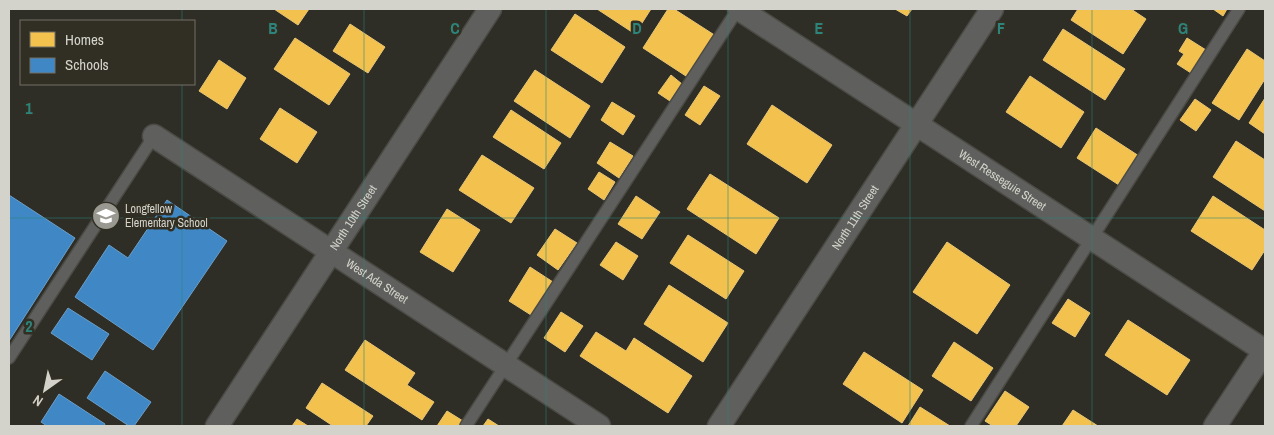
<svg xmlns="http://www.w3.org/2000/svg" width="1274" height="435" font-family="'Archivo Narrow',sans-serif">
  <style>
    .homes { fill: #f2c14e; stroke: #e9c674 }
    .schools { fill: #3f88c5; stroke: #6c9ec7 }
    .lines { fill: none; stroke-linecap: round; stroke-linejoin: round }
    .service-casing { stroke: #4b4a45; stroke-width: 14 }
    .minor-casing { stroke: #4b4a45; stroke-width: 25 }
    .service { stroke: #5f605d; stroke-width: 11 }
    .minor { stroke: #5f605d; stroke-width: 22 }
    .grid { fill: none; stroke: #2d847c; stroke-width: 1; stroke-opacity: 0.55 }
    .labels { text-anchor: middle; stroke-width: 5; stroke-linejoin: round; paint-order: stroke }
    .street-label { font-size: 12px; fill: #d4d3cb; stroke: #312f23 }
    .poi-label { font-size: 12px; fill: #d4d3cb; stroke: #312f23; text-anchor: start }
    .grid-label { font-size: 16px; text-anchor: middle; font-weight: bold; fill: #2d847c; stroke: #312f23; stroke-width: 5; stroke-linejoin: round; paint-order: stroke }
  </style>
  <rect width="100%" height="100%" fill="#2e2d26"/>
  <!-- homes -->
  <g class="homes">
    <path d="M274,9H309L298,25Z"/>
    <path d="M597,9H651L635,34Z"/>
    <path d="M668,9H674L716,36L689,78L643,48Z"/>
    <path d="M895,9H912L907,16Z"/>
    <path d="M1078,9H1131L1146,19L1123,54L1071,20Z"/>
    <path d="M1213,9H1227L1223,16Z"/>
    <path d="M575,14L625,47L602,83L551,50Z"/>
    <path d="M350,24L385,47L368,73L333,51Z"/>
    <path d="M1063,29L1125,69L1105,100L1043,60Z"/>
    <path d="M295,38L350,74L329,105L274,69Z"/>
    <path d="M1187,38L1206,50L1191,73L1177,64L1184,54L1179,51Z"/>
    <path d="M1247,49L1265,61V79L1239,120L1212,103Z"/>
    <path d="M219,60L246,78L227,109L199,91Z"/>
    <path d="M535,70L590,106L570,138L514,101Z"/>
    <path d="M671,75L682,84L670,101L658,93Z"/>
    <path d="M1030,76L1084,112L1061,148L1006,112Z"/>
    <path d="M704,86L720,96L700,125L685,115Z"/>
    <path d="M1265,98V134L1249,123Z"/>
    <path d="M1195,99L1211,110L1196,131L1180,120Z"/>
    <path d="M612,102L635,116L623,135L601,120Z"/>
    <path d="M772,105L832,145L807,183L747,144Z"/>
    <path d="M280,108L317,132L297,163L260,139Z"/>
    <path d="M511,110L561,143L544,169L493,137Z"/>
    <path d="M1096,128L1139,156L1119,185L1077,158Z"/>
    <path d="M1236,141L1265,160V211L1213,177Z"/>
    <path d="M610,142L633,156L619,178L597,163Z"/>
    <path d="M482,155L534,188L511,223L459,190Z"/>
    <path d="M599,172L615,182L604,200L588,189Z"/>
    <path d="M710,174L779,218L756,254L687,209Z"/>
    <path d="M636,196L660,212L642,239L618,224Z"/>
    <path d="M1213,196L1265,230V250L1252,270L1191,231Z"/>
    <path d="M447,209L480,230L453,272L420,252Z"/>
    <path d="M555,229L577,243L558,270L537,255Z"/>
    <path d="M688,235L744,271L726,299L670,263Z"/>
    <path d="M616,242L638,256L623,280L600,265Z"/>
    <path d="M947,242L1010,285L977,334L913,292Z"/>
    <path d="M530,267L553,282L531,315L509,301Z"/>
    <path d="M669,285L728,323L703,362L644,324Z"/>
    <path d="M1068,299L1090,313L1075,337L1052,323Z"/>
    <path d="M561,312L583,326L565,352L544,338Z"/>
    <path d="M1128,320L1190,360L1167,395L1105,355Z"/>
    <path d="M596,332L626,351L634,338L692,376L668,413L580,356Z"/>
    <path d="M365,340L415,373L407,385L434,402L422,420L345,370Z"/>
    <path d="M954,342L993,368L971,401L932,376Z"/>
    <path d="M864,352L923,390L902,423L843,384Z"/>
    <path d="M322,383L373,416L366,426H333L306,408Z"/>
    <path d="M1005,391L1029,407L1016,426H993L985,421Z"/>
    <path d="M920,407L950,426H908Z"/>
    <path d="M1073,410L1098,426H1062Z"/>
    <path d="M447,411L463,421L460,426H437Z"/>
    <path d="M297,419L308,426H292Z"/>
    <path d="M488,419L499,426H483Z"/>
  </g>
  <!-- schools -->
  <g class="schools">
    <path d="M9,195L75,238L9,341Z"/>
    <path d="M167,200L227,241L153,350L75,297L109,245L128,258Z"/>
    <path d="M68,308L109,334L92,360L51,333Z"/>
    <path d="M105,371L151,402L134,426H129L87,398Z"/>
    <path d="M59,394L105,424L104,426H47L41,422Z"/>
  </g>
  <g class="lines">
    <!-- service casing -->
    <g class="service-casing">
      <g id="service">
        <path d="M9,358L154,136"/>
        <path d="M466,426L738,9"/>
        <path d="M971,426L1239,9"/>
      </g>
    </g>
    <!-- minor casing -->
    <g class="minor-casing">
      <g id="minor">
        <path id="s1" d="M739,9L1265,351"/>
        <path id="s2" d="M154,136L599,426"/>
        <path id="s3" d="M217,426L490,9"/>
        <path id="s4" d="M719,426L992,9"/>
        <path d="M1215,426L1265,350"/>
      </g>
    </g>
    <!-- service -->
    <use href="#service" class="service"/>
    <!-- minor -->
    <use href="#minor" class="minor"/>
  </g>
  <!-- grid -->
  <path class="grid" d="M182,9V21M364,9V426M546,9V426M728,9V426M910,9V426M1092,9V426M182,84V426M9,218H1265"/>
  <!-- icons -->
  <defs>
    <g id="school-disc" transform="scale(1.4375)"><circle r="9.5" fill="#9a9991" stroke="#312f23"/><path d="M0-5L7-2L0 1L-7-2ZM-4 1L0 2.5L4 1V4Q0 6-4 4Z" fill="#fff"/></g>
  </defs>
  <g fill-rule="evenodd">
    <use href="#school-disc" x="106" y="216"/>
  </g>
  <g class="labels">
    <!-- street labels -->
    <g class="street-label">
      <text dy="4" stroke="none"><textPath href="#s1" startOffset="314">West Resseguie Street</textPath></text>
      <text dy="4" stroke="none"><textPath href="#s3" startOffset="249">North 10th Street</textPath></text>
      <text dy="4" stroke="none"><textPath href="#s4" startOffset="249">North 11th Street</textPath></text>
      <text dy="4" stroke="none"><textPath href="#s2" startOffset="266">West Ada Street</textPath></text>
    </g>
    <!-- poi labels -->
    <g class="poi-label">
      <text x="125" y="213">Longfellow<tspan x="125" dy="14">Elementary School</tspan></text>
    </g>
  </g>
  <g class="grid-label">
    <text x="273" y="34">B</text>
    <text x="455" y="34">C</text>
    <text x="637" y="34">D</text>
    <text x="819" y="34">E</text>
    <text x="1001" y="34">F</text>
    <text x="1183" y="34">G</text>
    <text x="29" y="114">1</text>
    <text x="29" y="332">2</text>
  </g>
  <!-- border -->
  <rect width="1274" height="435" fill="none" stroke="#d4d3cb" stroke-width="20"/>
  <!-- legend -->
  <rect x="20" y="20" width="175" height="65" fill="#312f23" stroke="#727166"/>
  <rect x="30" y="32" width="25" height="15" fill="#f2c14e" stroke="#727166"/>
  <text x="65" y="45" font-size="15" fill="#d4d3cb">Homes</text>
  <rect x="30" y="58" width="25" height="15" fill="#3f88c5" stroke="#727166"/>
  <text x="65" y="70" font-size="15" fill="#d4d3cb">Schools</text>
  <!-- north arrow -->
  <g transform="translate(45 390) rotate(213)" stroke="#312f23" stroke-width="4" paint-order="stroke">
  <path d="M0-4L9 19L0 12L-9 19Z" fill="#d4d3cb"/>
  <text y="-8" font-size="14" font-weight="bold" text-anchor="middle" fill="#d4d3cb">N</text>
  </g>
</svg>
